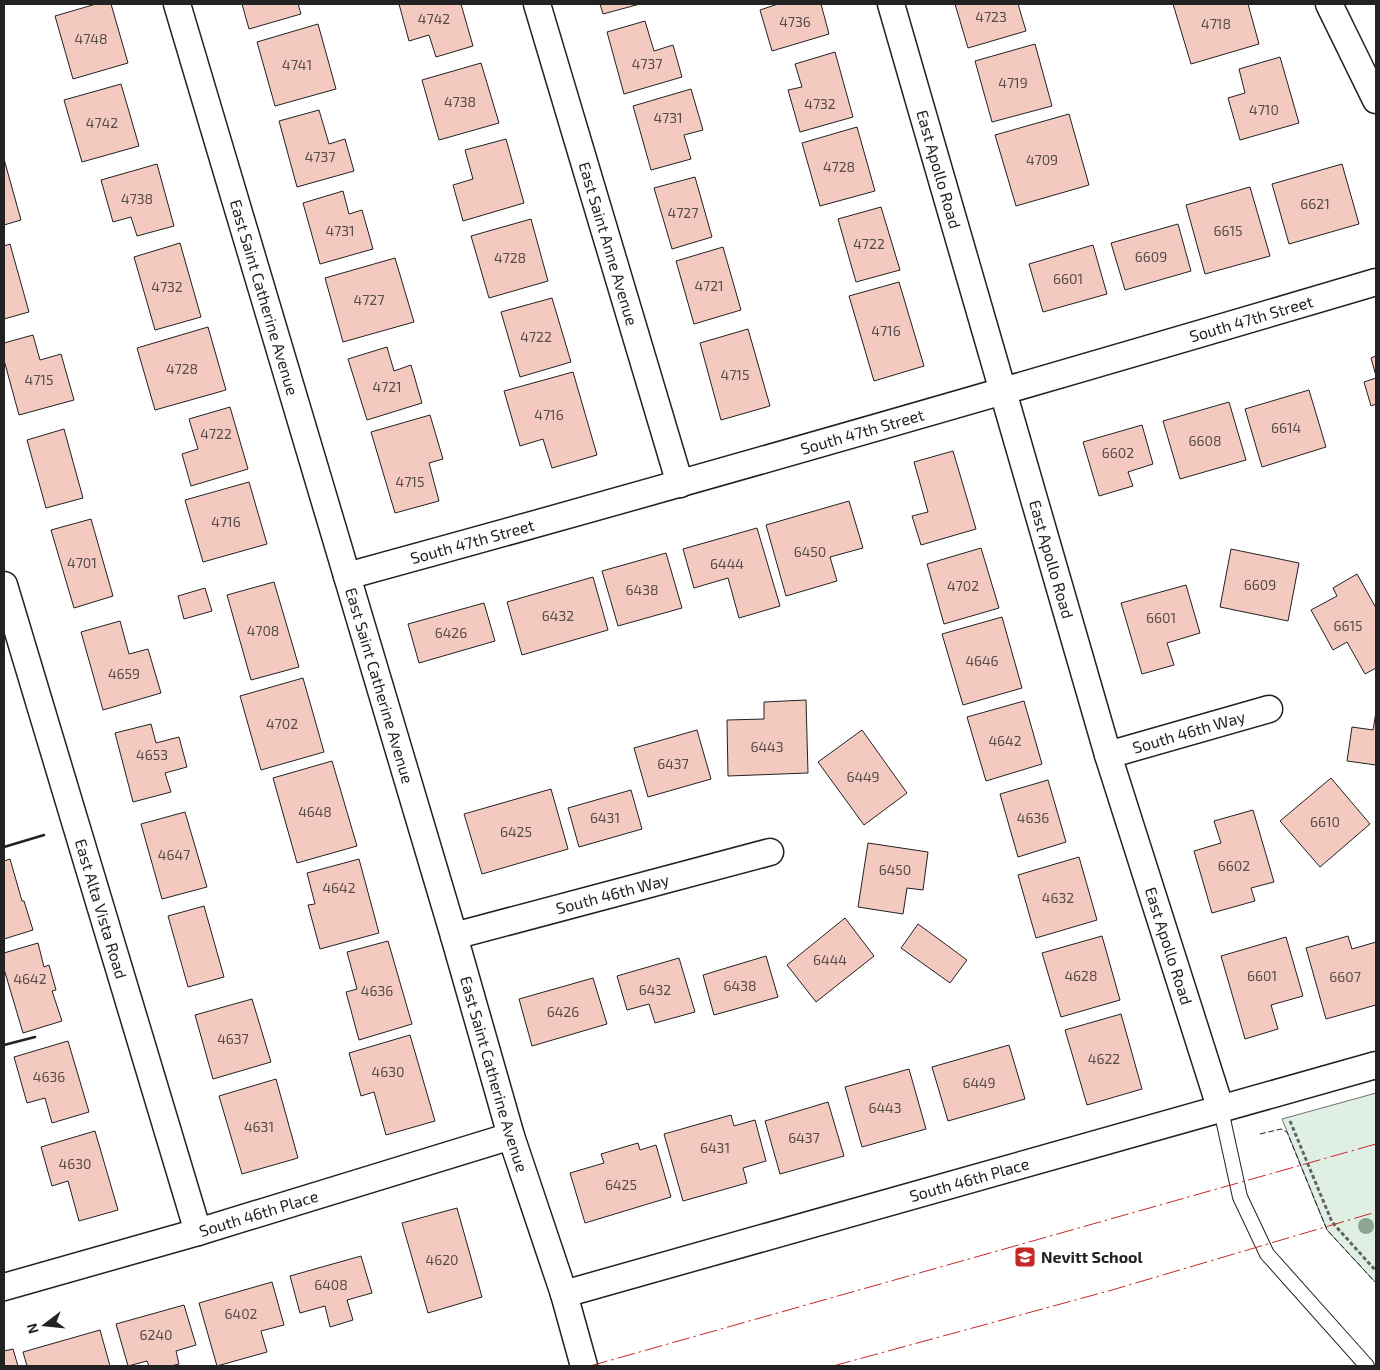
<svg xmlns="http://www.w3.org/2000/svg" width="1380" height="1370" font-family="'Exo 2',sans-serif">
  <style>
    .green { fill: #e0efe3; stroke: #6f6f6f }
    .building { fill: #f3c9c0; stroke: #222 }
    .lines { fill: none; stroke-linecap: round; stroke-linejoin: round }
    .lane-casing { stroke: #222; stroke-width: 16 }
    .street-casing { stroke: #222; stroke-width: 29 }
    .path { stroke: #646464; stroke-width: 3; stroke-dasharray: 4 2.5; stroke-linecap: butt }
    .lane { stroke: #fff; stroke-width: 14 }
    .street { stroke: #fff; stroke-width: 26 }
    .fence { stroke: #222; stroke-width: 1; stroke-dasharray: 6 2.5; stroke-linecap: butt }
    .wall { stroke: #222; stroke-width: 2.5 }
    .power { stroke: #c62828; stroke-width: 1; stroke-dasharray: 18 4 2.5 4; stroke-linecap: butt }
    .tree { fill: #8da692 }
    .labels { text-anchor: middle; stroke-width: 4; stroke-linejoin: round; paint-order: stroke }
    .number-label { font-size: 14px; fill: #564c4a }
    .street-label { font-size: 16px; fill: #222; stroke: #fff }
    .poi-label { font-size: 16px; font-weight: bold; fill: #222; stroke: #fff; text-anchor: start }
  </style>
  <rect width="100%" height="100%" fill="#fff"/>
  <!-- green -->
  <path class="green" d="M1376,1093V1283L1327,1230L1282,1119Z"/>
  <!-- building -->
  <g class="building">
    <path d="M96,4H111L128,63L73,79L55,16Z"/>
    <path d="M242,4H298L301,14L249,29Z"/>
    <path d="M399,4H461L473,46L436,57L429,35L409,41Z"/>
    <path d="M600,4H640L603,14Z"/>
    <path d="M778,4H821L829,34L772,51L760,10Z"/>
    <path d="M955,4H1018L1026,31L968,48Z"/>
    <path d="M1173,4H1248L1259,44L1191,64Z"/>
    <path d="M645,21L654,51L673,45L682,77L624,94L607,32Z"/>
    <path d="M318,24L336,89L275,106L257,42Z"/>
    <path d="M1035,44L1052,106L992,122L975,61Z"/>
    <path d="M835,52L853,117L800,132L788,90L802,87L795,64Z"/>
    <path d="M1280,57L1299,123L1240,140L1228,98L1245,93L1239,69Z"/>
    <path d="M481,63L499,123L439,140L422,80Z"/>
    <path d="M121,84L139,146L82,162L64,100Z"/>
    <path d="M691,89L703,130L684,135L691,159L651,170L633,106Z"/>
    <path d="M319,110L329,144L345,139L354,171L297,187L279,121Z"/>
    <path d="M1069,114L1089,185L1016,206L995,135Z"/>
    <path d="M857,127L875,191L820,206L802,143Z"/>
    <path d="M506,139L524,203L463,221L453,185L473,179L465,150Z"/>
    <path d="M4,159L21,220L4,225Z"/>
    <path d="M157,164L174,226L137,236L131,217L113,222L101,180Z"/>
    <path d="M1342,164L1359,224L1289,244L1272,184Z"/>
    <path d="M695,177L712,237L672,249L654,188Z"/>
    <path d="M1250,187L1270,256L1205,274L1186,205Z"/>
    <path d="M343,191L349,214L362,210L373,249L320,264L303,203Z"/>
    <path d="M881,207L900,270L856,282L838,219Z"/>
    <path d="M531,219L548,281L489,298L471,236Z"/>
    <path d="M1178,224L1191,271L1125,290L1111,243Z"/>
    <path d="M180,243L201,317L155,330L134,257Z"/>
    <path d="M10,244L29,312L4,319V246Z"/>
    <path d="M1093,245L1107,294L1043,312L1029,264Z"/>
    <path d="M723,247L741,310L694,324L676,261Z"/>
    <path d="M395,258L414,322L343,342L325,278Z"/>
    <path d="M899,282L924,366L874,381L849,296Z"/>
    <path d="M552,298L571,362L520,377L501,312Z"/>
    <path d="M208,327L226,390L155,410L137,348Z"/>
    <path d="M748,329L770,406L721,420L700,343Z"/>
    <path d="M33,335L40,360L61,354L74,400L19,415L4,360V343Z"/>
    <path d="M387,347L394,371L411,365L422,403L367,420L348,359Z"/>
    <path d="M1376,356V376L1371,358Z"/>
    <path d="M573,372L597,455L552,468L543,439L520,446L504,391Z"/>
    <path d="M1376,378V404L1371,406L1364,382Z"/>
    <path d="M1309,390L1326,447L1262,467L1245,409Z"/>
    <path d="M1229,402L1246,460L1180,479L1163,421Z"/>
    <path d="M230,407L248,469L191,486L182,454L198,449L189,419Z"/>
    <path d="M430,415L443,459L429,463L439,501L395,513L371,432Z"/>
    <path d="M1142,425L1153,464L1128,472L1133,486L1099,496L1083,442Z"/>
    <path d="M64,429L83,498L46,508L27,440Z"/>
    <path d="M953,451L976,529L921,545L912,516L928,512L914,462Z"/>
    <path d="M249,482L267,544L203,562L185,500Z"/>
    <path d="M849,501L863,548L830,557L837,581L786,596L766,525Z"/>
    <path d="M91,519L113,596L74,608L51,530Z"/>
    <path d="M757,528L780,606L739,618L728,578L694,588L683,549Z"/>
    <path d="M981,548L999,608L944,624L927,564Z"/>
    <path d="M1231,549L1299,563L1288,621L1220,607Z"/>
    <path d="M666,553L682,608L618,626L602,571Z"/>
    <path d="M1357,574L1376,608V668L1365,674L1347,642L1333,650L1311,610L1337,596L1333,588Z"/>
    <path d="M593,577L608,630L522,655L507,602Z"/>
    <path d="M274,582L299,667L251,680L227,595Z"/>
    <path d="M1186,585L1200,633L1167,643L1174,665L1142,674L1121,603Z"/>
    <path d="M205,588L212,611L184,619L178,596Z"/>
    <path d="M484,603L495,641L419,663L408,624Z"/>
    <path d="M1002,617L1022,688L963,705L942,634Z"/>
    <path d="M120,621L129,654L148,649L161,693L103,710L81,632Z"/>
    <path d="M303,678L324,752L261,770L240,696Z"/>
    <path d="M806,700L808,773L728,776L727,720L764,719V702Z"/>
    <path d="M1024,701L1042,764L986,781L967,717Z"/>
    <path d="M1376,712V765L1347,761L1352,727L1373,730Z"/>
    <path d="M151,724L156,743L179,737L187,767L165,773L171,792L133,802L115,733Z"/>
    <path d="M697,730L711,779L648,797L634,748Z"/>
    <path d="M862,730L907,793L864,825L818,762Z"/>
    <path d="M332,761L357,846L297,863L273,778Z"/>
    <path d="M1331,778L1370,824L1320,867L1280,821Z"/>
    <path d="M1048,780L1066,842L1018,857L1000,794Z"/>
    <path d="M551,789L568,849L482,874L464,814Z"/>
    <path d="M631,790L642,829L579,847L568,808Z"/>
    <path d="M1253,810L1274,882L1251,888L1255,901L1212,913L1194,851L1221,843L1214,821Z"/>
    <path d="M185,812L207,887L162,899L141,824Z"/>
    <path d="M868,843L928,852L923,890L907,888L903,914L858,907Z"/>
    <path d="M1079,857L1097,920L1036,938L1018,875Z"/>
    <path d="M10,859L22,901H24L33,930L4,939V861Z"/>
    <path d="M359,859L379,933L320,949L308,905L315,904L307,873Z"/>
    <path d="M204,906L224,977L188,987L168,916Z"/>
    <path d="M845,918L874,956L816,1002L787,965Z"/>
    <path d="M918,924L967,960L950,983L901,948Z"/>
    <path d="M1102,936L1120,1000L1061,1017L1042,953Z"/>
    <path d="M1348,936L1352,949L1376,942V1005L1326,1019L1306,948Z"/>
    <path d="M1286,937L1303,996L1271,1005L1278,1029L1245,1039L1221,956Z"/>
    <path d="M388,941L412,1024L359,1040L346,992L357,989L347,952Z"/>
    <path d="M38,943L44,967L49,965L56,990L52,991L62,1021L23,1033L4,969V953Z"/>
    <path d="M766,956L778,997L714,1015L703,975Z"/>
    <path d="M679,958L695,1012L655,1023L649,1004L627,1010L617,976Z"/>
    <path d="M593,978L607,1024L532,1046L519,999Z"/>
    <path d="M252,999L271,1062L213,1079L195,1015Z"/>
    <path d="M1121,1014L1142,1089L1087,1105L1065,1030Z"/>
    <path d="M410,1035L435,1121L386,1135L374,1092L361,1096L349,1053Z"/>
    <path d="M68,1041L89,1112L52,1123L45,1098L27,1103L14,1057Z"/>
    <path d="M1009,1045L1025,1099L948,1121L932,1067Z"/>
    <path d="M909,1069L926,1129L862,1147L845,1087Z"/>
    <path d="M276,1079L298,1158L242,1174L219,1096Z"/>
    <path d="M828,1102L844,1156L780,1174L765,1121Z"/>
    <path d="M731,1115L734,1126L755,1120L766,1161L743,1168L747,1183L683,1201L664,1134Z"/>
    <path d="M95,1131L118,1210L79,1221L68,1181L52,1186L41,1147Z"/>
    <path d="M638,1143L640,1150L656,1145L671,1197L585,1223L570,1173L604,1163L601,1154Z"/>
    <path d="M457,1208L482,1297L428,1313L402,1223Z"/>
    <path d="M361,1256L372,1293L347,1300L353,1320L330,1327L325,1306L300,1313L290,1276Z"/>
    <path d="M272,1282L284,1325L261,1331L267,1352L217,1366L199,1303Z"/>
    <path d="M184,1305L196,1345L176,1351L179,1364L171,1366H149L147,1361L128,1366L116,1324Z"/>
    <path d="M100,1330L110,1366H27L23,1352Z"/>
    <path d="M13,1349L18,1366H4V1351Z"/>
  </g>
  <g class="lines">
    <!-- lane casing -->
    <g class="lane-casing">
      <path id="lane" d="M1221,1110L1240,1197L1267,1254L1367,1366"/>
    </g>
    <!-- street casing -->
    <g class="street-casing">
      <g id="street">
        <path id="s1" d="M177,4L454,936L511,1136L564,1294L584,1366"/>
        <path id="s2" d="M537,4L680,484"/>
        <path id="s3" d="M891,4L1108,755L1221,1110"/>
        <path d="M1329,4L1376,100"/>
        <path id="s4" d="M347,576C691,482 1034,383 1376,282"/>
        <path id="s5" d="M4,585L198,1232"/>
        <path id="s6" d="M1108,755L1269,709"/>
        <path id="s7" d="M454,936L770,852"/>
        <path id="s8" d="M4,1287L198,1232L511,1136"/>
        <path id="s9" d="M564,1294L1376,1065"/>
      </g>
    </g>
    <!-- path -->
    <path class="path" d="M1290,1121L1332,1222L1376,1271"/>
    <!-- lane -->
    <use href="#lane" class="lane"/>
    <!-- street -->
    <use href="#street" class="street"/>
    <!-- fence -->
    <path class="fence" d="M1260,1134L1281,1129L1287,1132L1327,1230L1376,1283"/>
    <!-- wall -->
    <g class="wall">
      <path d="M4,847L44,835"/>
      <path d="M4,1045L35,1037"/>
    </g>
    <!-- power -->
    <g class="power">
      <path d="M590,1366L1376,1144"/>
      <path d="M833,1366L1112,1290L1376,1212"/>
    </g>
  </g>
  <!-- trees -->
  <circle class="tree" cx="1366" cy="1226" r="8"/>
  <!-- icons -->
  <defs>
    <g id="school-square" transform="scale(1.125)"><rect x="-9" y="-9" width="18" height="18" rx="4" fill="#c62828" stroke="#fff"/><path d="M0-5L7-2L0 1L-7-2ZM-4 1L0 2.5L4 1V4Q0 6-4 4Z" fill="#fff"/></g>
  </defs>
  <g fill-rule="evenodd">
    <use href="#school-square" x="1025" y="1257"/>
  </g>
  <g class="labels">
    <!-- number labels -->
    <g class="number-label">
      <text x="991" y="22">4723</text>
      <text x="434" y="24">4742</text>
      <text x="795" y="27">4736</text>
      <text x="1216" y="29">4718</text>
      <text x="91" y="44">4748</text>
      <text x="647" y="69">4737</text>
      <text x="297" y="70">4741</text>
      <text x="1013" y="88">4719</text>
      <text x="460" y="107">4738</text>
      <text x="820" y="109">4732</text>
      <text x="1264" y="115">4710</text>
      <text x="668" y="123">4731</text>
      <text x="102" y="128">4742</text>
      <text x="320" y="162">4737</text>
      <text x="1042" y="165">4709</text>
      <text x="839" y="172">4728</text>
      <text x="137" y="204">4738</text>
      <text x="1315" y="209">6621</text>
      <text x="683" y="218">4727</text>
      <text x="340" y="236">4731</text>
      <text x="1228" y="236">6615</text>
      <text x="869" y="249">4722</text>
      <text x="1151" y="262">6609</text>
      <text x="510" y="263">4728</text>
      <text x="1068" y="284">6601</text>
      <text x="709" y="291">4721</text>
      <text x="167" y="292">4732</text>
      <text x="369" y="305">4727</text>
      <text x="886" y="336">4716</text>
      <text x="536" y="342">4722</text>
      <text x="182" y="374">4728</text>
      <text x="735" y="380">4715</text>
      <text x="39" y="385">4715</text>
      <text x="387" y="392">4721</text>
      <text x="549" y="420">4716</text>
      <text x="1286" y="433">6614</text>
      <text x="216" y="439">4722</text>
      <text x="1205" y="446">6608</text>
      <text x="1118" y="458">6602</text>
      <text x="410" y="487">4715</text>
      <text x="226" y="527">4716</text>
      <text x="810" y="557">6450</text>
      <text x="82" y="568">4701</text>
      <text x="727" y="569">6444</text>
      <text x="1260" y="590">6609</text>
      <text x="963" y="591">4702</text>
      <text x="642" y="595">6438</text>
      <text x="558" y="621">6432</text>
      <text x="1161" y="623">6601</text>
      <text x="1348" y="631">6615</text>
      <text x="263" y="636">4708</text>
      <text x="451" y="638">6426</text>
      <text x="982" y="666">4646</text>
      <text x="124" y="679">4659</text>
      <text x="282" y="729">4702</text>
      <text x="1005" y="746">4642</text>
      <text x="767" y="752">6443</text>
      <text x="152" y="760">4653</text>
      <text x="673" y="769">6437</text>
      <text x="863" y="782">6449</text>
      <text x="315" y="817">4648</text>
      <text x="605" y="823">6431</text>
      <text x="1033" y="823">4636</text>
      <text x="1325" y="827">6610</text>
      <text x="516" y="837">6425</text>
      <text x="174" y="860">4647</text>
      <text x="1234" y="871">6602</text>
      <text x="895" y="875">6450</text>
      <text x="339" y="893">4642</text>
      <text x="1058" y="903">4632</text>
      <text x="830" y="965">6444</text>
      <text x="1081" y="981">4628</text>
      <text x="1262" y="981">6601</text>
      <text x="1345" y="982">6607</text>
      <text x="30" y="984">4642</text>
      <text x="740" y="991">6438</text>
      <text x="655" y="995">6432</text>
      <text x="377" y="996">4636</text>
      <text x="563" y="1017">6426</text>
      <text x="233" y="1044">4637</text>
      <text x="1104" y="1064">4622</text>
      <text x="388" y="1077">4630</text>
      <text x="49" y="1082">4636</text>
      <text x="979" y="1088">6449</text>
      <text x="885" y="1113">6443</text>
      <text x="259" y="1132">4631</text>
      <text x="804" y="1143">6437</text>
      <text x="715" y="1153">6431</text>
      <text x="75" y="1169">4630</text>
      <text x="621" y="1190">6425</text>
      <text x="442" y="1265">4620</text>
      <text x="331" y="1290">6408</text>
      <text x="241" y="1319">6402</text>
      <text x="156" y="1340">6240</text>
    </g>
    <!-- street labels -->
    <g class="street-label">
      <text dy="6" stroke="none"><textPath href="#s3" startOffset="172">East Apollo Road</textPath></text>
      <text dy="6" stroke="none"><textPath href="#s2" startOffset="250">East Saint Anne Avenue</textPath></text>
      <text dy="6" stroke="none"><textPath href="#s1" startOffset="306">East Saint Catherine Avenue</textPath></text>
      <text dy="6" stroke="none"><textPath href="#s4" startOffset="940">South 47th Street</textPath></text>
      <text dy="6" stroke="none"><textPath href="#s4" startOffset="535">South 47th Street</textPath></text>
      <text dy="6" stroke="none"><textPath href="#s4" startOffset="130">South 47th Street</textPath></text>
      <text dy="6" stroke="none"><textPath href="#s3" startOffset="578">East Apollo Road</textPath></text>
      <text dy="6" stroke="none"><textPath href="#s1" startOffset="711">East Saint Catherine Avenue</textPath></text>
      <text dy="6" stroke="none"><textPath href="#s6" startOffset="84">South 46th Way</textPath></text>
      <text dy="6" stroke="none"><textPath href="#s7" startOffset="164">South 46th Way</textPath></text>
      <text dy="6" stroke="none"><textPath href="#s5" startOffset="338">East Alta Vista Road</textPath></text>
      <text dy="6" stroke="none"><textPath href="#s3" startOffset="982">East Apollo Road</textPath></text>
      <text dy="6" stroke="none"><textPath href="#s1" startOffset="1116">East Saint Catherine Avenue</textPath></text>
      <text dy="6" stroke="none"><textPath href="#s9" startOffset="421">South 46th Place</textPath></text>
      <text dy="6" stroke="none"><textPath href="#s8" startOffset="265">South 46th Place</textPath></text>
    </g>
    <!-- poi labels -->
    <g class="poi-label">
      <text x="1041" y="1263">Nevitt School</text>
    </g>
  </g>
  <!-- border -->
  <rect width="1380" height="1370" fill="none" stroke="#222222" stroke-width="10"/>
  <!-- north arrow -->
  <g transform="translate(45 1325) rotate(254)" stroke="#ffffff" stroke-width="4" paint-order="stroke">
  <path d="M0-4L9 19L0 12L-9 19Z" fill="#222222"/>
  <text y="-8" font-size="14" font-weight="bold" text-anchor="middle" fill="#222222">N</text>
  </g>
</svg>
